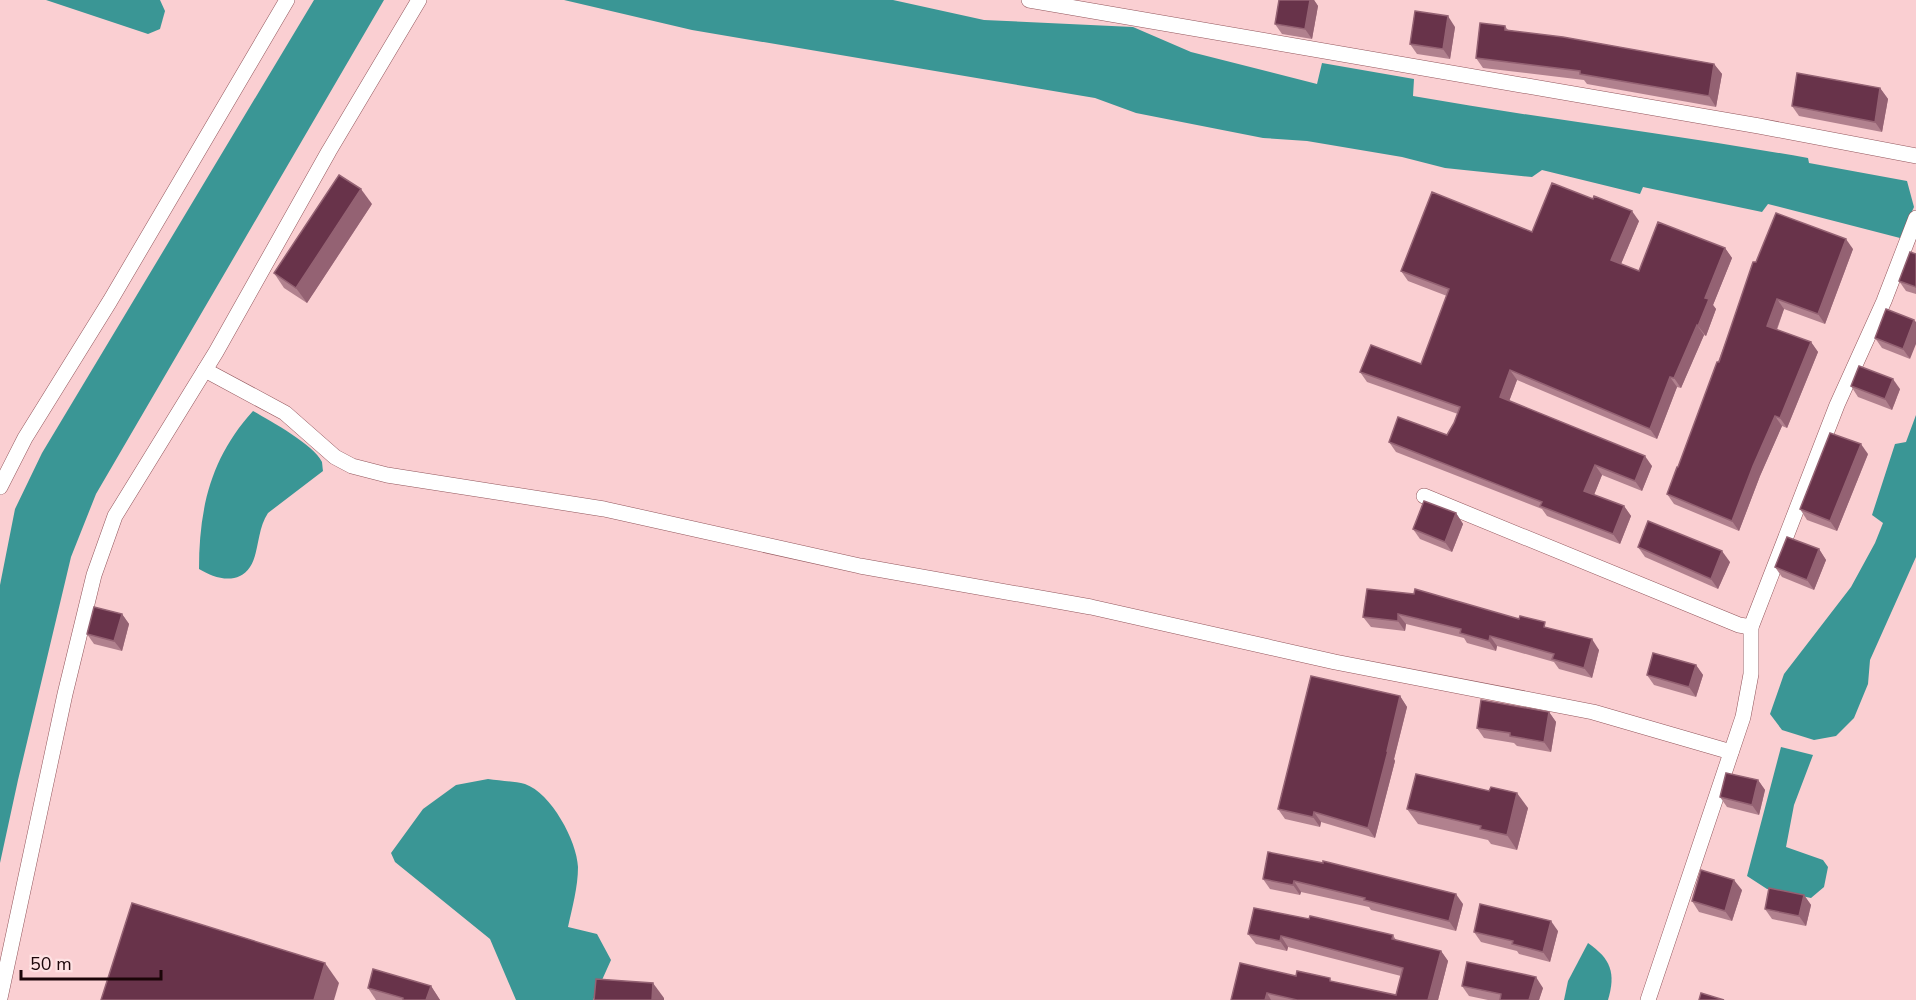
<svg xmlns="http://www.w3.org/2000/svg" width="1916" height="1000" font-family="'Nunito Sans',sans-serif">
  <style>
    .water { fill: #3a9695 }
    .lines { fill: none; stroke-linecap: round; stroke-linejoin: round }
    .minor-casing { stroke: #92565c; stroke-width: 16 }
    .minor { stroke: #fff; stroke-width: 15 }
    .wall { fill: #b1818e }
    .shaded-wall { fill: #946273 }
    .building { fill: #68334a; stroke: #946273; stroke-width: 1.5 }
  </style>
  <rect width="100%" height="100%" fill="#facfd2"/>
  <!-- water -->
  <g class="water">
    <path d="M46,0H160L165,11L160,29L148,34Z"/>
    <path d="M314,0H384L96,494L71,557L18,780L0,863V585L15,509L42,453Z"/>
    <path d="M564,0H893L984,20L1133,27L1191,52L1317,84L1322,63L1414,79L1413,96C1544,119 1677,135 1808,158L1809,163L1907,181L1914,207L1900,238L1768,204L1762,212L1643,187L1640,194L1542,170L1532,177L1445,168L1402,157L1307,141L1263,138L1136,113L1095,98L692,30Z"/>
    <path d="M253,411C270,421 313,444 322,462C322,462 323,471 323,471L268,513C257,529 259,554 250,567C237,586 214,578 199,569C199,508 211,457 253,411Z"/>
    <path d="M1916,415V557L1870,660L1868,684L1854,718L1836,736L1814,740L1782,730L1770,714L1784,674L1851,587L1875,543L1883,523L1872,515L1895,444L1906,442Z"/>
    <path d="M1781,747L1813,755L1794,805L1786,847L1823,860L1828,867L1824,887L1811,898L1767,889L1747,876Z"/>
    <path d="M488,779C500,781 514,781 525,784C551,793 577,841 578,867C578,887 572,908 568,927L597,934L611,960L593,1000H516L490,939L395,862L391,853L423,809L456,785Z"/>
    <path d="M1588,943C1611,959 1616,973 1608,1000H1564L1568,981Z"/>
  </g>
  <g class="lines">
    <!-- minor casing -->
    <g class="minor-casing">
      <g id="minor">
        <path d="M1029,0L1759,126L1916,156"/>
        <path d="M205,370L285,413L335,457L352,466L387,475L604,509L860,566L1091,607L1335,662L1593,712L1731,752"/>
        <path d="M0,487L25,438L110,301L287,0"/>
        <path d="M1424,496L1739,625L1751,627"/>
        <path d="M0,998L65,694L94,575L115,516L216,352L329,151L419,0"/>
        <path d="M1648,1000L1743,717L1751,674V627L1837,405L1884,301L1916,218"/>
      </g>
    </g>
    <!-- minor -->
    <use href="#minor" class="minor"/>
  </g>
  <!-- wall -->
  <g class="wall">
    <path d="M1279,0H1314L1318,6L1312,39L1282,34L1275,24Z"/>
    <path d="M1505,26L1508,30L1714,64L1722,74L1716,107L1587,84L1584,80L1483,68L1476,58Z"/>
    <path d="M1455,27L1450,59L1417,54L1410,44Z"/>
    <path d="M1880,88L1888,99L1882,132L1799,116L1792,106Z"/>
    <path d="M372,204L307,303L284,288L274,273Z"/>
    <path d="M1639,221L1621,264L1639,271L1725,248L1732,258L1713,305L1716,309L1706,336L1704,335L1681,388L1677,387L1657,439L1517,380L1509,401L1652,466L1642,491L1602,475L1594,495L1624,506L1631,516L1620,544L1547,516L1542,509L1396,452L1389,442L1447,435L1454,423L1458,414L1367,382L1360,372L1421,364L1447,296L1408,281L1401,271L1532,232Z"/>
    <path d="M1853,249L1825,324L1784,309L1777,330L1811,342L1818,352L1787,428L1782,426L1760,476L1739,531L1674,504L1667,494L1678,467L1756,262Z"/>
    <path d="M1916,254V294L1906,291L1899,281Z"/>
    <path d="M1886,309L1910,359L1882,348L1875,338Z"/>
    <path d="M1851,386L1900,389L1892,410L1858,397Z"/>
    <path d="M1868,454L1837,531L1807,520L1800,509Z"/>
    <path d="M1456,513L1463,524L1452,552L1420,539L1413,529Z"/>
    <path d="M1638,547L1730,562L1718,589L1645,557Z"/>
    <path d="M1819,549L1826,560L1814,590L1782,577L1775,567Z"/>
    <path d="M1367,589L1549,628L1599,650L1592,678L1559,669L1554,662L1497,646L1496,651L1467,643L1464,638L1406,624L1405,631L1371,627L1363,617Z"/>
    <path d="M122,614L129,624L122,651L94,644L87,634Z"/>
    <path d="M1696,665L1703,675L1696,697L1654,685L1647,675Z"/>
    <path d="M1400,696L1407,707L1394,759L1395,761L1375,838L1321,822L1320,827L1285,819L1278,809Z"/>
    <path d="M1549,712L1556,722L1551,752L1517,746L1514,743L1484,738L1477,728Z"/>
    <path d="M1758,780L1765,790L1759,815L1727,807L1720,797Z"/>
    <path d="M1489,791L1528,808L1517,850L1491,844L1488,840L1418,824L1407,809Z"/>
    <path d="M1268,852L1463,904L1456,931L1371,910L1369,907L1301,892L1300,895L1270,889L1263,879Z"/>
    <path d="M1742,890L1732,921L1699,912L1692,901Z"/>
    <path d="M1804,895L1811,905L1806,926L1772,919L1765,909Z"/>
    <path d="M1558,931L1550,962L1519,954L1517,951L1481,942L1474,932Z"/>
    <path d="M1248,934L1393,935L1396,940L1441,951L1448,961L1438,1000H1231L1296,976L1333,982L1396,995L1401,976L1288,947L1287,951L1256,944Z"/>
    <path d="M431,986L440,1000H376L368,988Z"/>
    <path d="M1462,986L1543,988L1539,1000H1488L1469,996Z"/>
  </g>
  <!-- shaded-wall -->
  <g class="shaded-wall">
    <path d="M1310,0H1314L1318,6L1312,39L1305,29Z"/>
    <path d="M1448,16L1455,27L1450,59L1443,49Z"/>
    <path d="M1714,64L1722,74L1716,107L1709,96Z"/>
    <path d="M1880,88L1888,99L1882,132L1875,122Z"/>
    <path d="M361,189L372,204L307,303L296,288Z"/>
    <path d="M1632,211L1639,221L1618,271L1611,260Z"/>
    <path d="M1846,239L1853,249L1825,324L1818,314Z"/>
    <path d="M1725,248L1732,258L1713,305L1716,309L1706,336L1698,326L1705,298Z"/>
    <path d="M1777,299L1784,309L1774,336L1767,326Z"/>
    <path d="M1914,320L1916,322V344L1910,359L1903,349Z"/>
    <path d="M1697,325L1704,335L1681,388L1674,378Z"/>
    <path d="M1811,342L1818,352L1787,428L1780,418Z"/>
    <path d="M1510,370L1517,380L1507,407L1500,397Z"/>
    <path d="M1670,377L1677,387L1657,439L1650,429Z"/>
    <path d="M1893,379L1900,389L1892,410L1885,399Z"/>
    <path d="M1775,416L1782,426L1760,476L1739,531L1732,521L1753,466Z"/>
    <path d="M1861,444L1868,454L1837,531L1830,521Z"/>
    <path d="M1645,456L1652,466L1642,491L1635,481Z"/>
    <path d="M1595,465L1602,475L1591,502L1584,491Z"/>
    <path d="M1624,506L1631,516L1620,544L1613,534Z"/>
    <path d="M1456,513L1463,524L1452,552L1445,542Z"/>
    <path d="M1819,549L1826,560L1814,590L1807,580Z"/>
    <path d="M1722,551L1730,562L1718,589L1711,579Z"/>
    <path d="M122,614L129,624L122,651L114,641Z"/>
    <path d="M1398,614L1406,624L1405,631L1398,621Z"/>
    <path d="M1490,636L1497,646L1496,651L1489,641Z"/>
    <path d="M1592,639L1599,650L1592,678L1584,668Z"/>
    <path d="M1696,665L1703,675L1696,697L1689,687Z"/>
    <path d="M1400,696L1407,707L1394,759L1395,761L1375,838L1368,828Z"/>
    <path d="M1549,712L1556,722L1551,752L1544,742Z"/>
    <path d="M1758,780L1765,790L1759,815L1752,805Z"/>
    <path d="M1517,793L1528,808L1517,850L1507,835Z"/>
    <path d="M1314,812L1321,822L1320,827L1313,817Z"/>
    <path d="M1734,880L1742,890L1732,921L1725,911Z"/>
    <path d="M1294,881L1301,892L1300,895L1293,885Z"/>
    <path d="M1456,894L1463,904L1456,931L1449,921Z"/>
    <path d="M1804,895L1811,905L1806,926L1799,916Z"/>
    <path d="M1551,921L1558,931L1550,962L1543,952Z"/>
    <path d="M1281,936L1288,947L1287,951L1280,941Z"/>
    <path d="M1441,951L1448,961L1438,1000H1428Z"/>
    <path d="M325,963L339,983L334,1000H314Z"/>
    <path d="M1536,977L1543,988L1539,1000H1529Z"/>
    <path d="M653,983L664,998V1000H652Z"/>
    <path d="M431,986L440,1000H426Z"/>
    <path d="M1267,993L1271,1000H1265Z"/>
  </g>
  <!-- building -->
  <g class="building">
    <path d="M1279,0H1310L1305,29L1275,24Z"/>
    <path d="M1415,11L1448,16L1443,49L1410,44Z"/>
    <path d="M1480,23L1505,26V30L1563,37L1714,64L1709,96L1580,74V71L1476,58Z"/>
    <path d="M1797,73L1880,88L1875,122L1792,106Z"/>
    <path d="M339,175L361,189L296,288L274,273Z"/>
    <path d="M1552,183L1593,199L1594,196L1632,211L1611,260L1639,271L1658,222L1725,248L1705,298L1709,299L1698,326L1697,325L1674,378L1670,377L1650,429L1510,370L1500,397L1645,456L1635,481L1595,465L1584,491L1624,506L1613,534L1540,506L1542,502L1389,442L1398,417L1447,435L1454,423L1460,407L1360,372L1371,345L1421,364L1449,289L1401,271L1432,192L1532,232Z"/>
    <path d="M1776,213L1846,239L1818,314L1777,299L1767,326L1811,342L1780,418L1775,416L1753,466L1732,521L1667,494L1677,467H1678L1717,362H1719L1753,262H1756Z"/>
    <path d="M1910,252L1916,254V287L1899,281Z"/>
    <path d="M1886,309L1914,320L1903,349L1875,338Z"/>
    <path d="M1859,366L1893,379L1885,399L1851,386Z"/>
    <path d="M1830,433L1861,444L1830,521L1800,509Z"/>
    <path d="M1424,501L1456,513L1445,542L1413,529Z"/>
    <path d="M1648,521L1722,551L1711,579L1638,547Z"/>
    <path d="M1787,537L1819,549L1807,580L1775,567Z"/>
    <path d="M1367,589L1414,594L1415,589L1519,619L1520,616L1545,622L1544,627L1592,639L1584,668L1552,659L1554,654L1490,636L1489,641L1460,633L1461,629L1398,614V621L1363,617Z"/>
    <path d="M94,607L122,614L114,641L87,634Z"/>
    <path d="M1653,653L1696,665L1689,687L1647,675Z"/>
    <path d="M1311,676L1400,696L1387,751H1388L1368,828L1314,812L1313,817L1278,809Z"/>
    <path d="M1481,700L1549,712L1544,742L1510,736V733L1477,728Z"/>
    <path d="M1726,773L1758,780L1752,805L1720,797Z"/>
    <path d="M1416,774L1489,791L1491,787L1517,793L1507,835L1480,829L1481,826L1407,809Z"/>
    <path d="M1268,852L1323,863V861L1456,894L1449,921L1364,900L1365,898L1294,881L1293,885L1263,879Z"/>
    <path d="M1701,870L1734,880L1725,911L1692,901Z"/>
    <path d="M1769,888L1804,895L1799,916L1765,909Z"/>
    <path d="M132,903L325,963L314,1000H101Z"/>
    <path d="M1480,904L1551,921L1543,952L1512,944L1513,941L1474,932Z"/>
    <path d="M1254,908L1309,919L1310,916L1393,935L1392,939L1441,951L1428,1000H1297L1267,993L1265,1000H1231L1240,963L1296,976L1297,971L1330,978V981L1396,995L1403,968L1281,936L1280,941L1248,934Z"/>
    <path d="M1467,962L1536,977L1529,1000H1500L1501,994L1462,986Z"/>
    <path d="M373,969L431,986L426,1000H403V998L368,988Z"/>
    <path d="M596,979L653,983L652,1000H594Z"/>
    <path d="M1701,993L1724,1000H1699Z"/>
  </g>
  <!-- scale -->
  <path d="M21 970v9h140v-9" fill="none" stroke="#1b0508" stroke-width="3"/>
  <text x="30" y="970" font-size="18" fill="#1b0508" stroke="#fee1e2" stroke-width="4.5" paint-order="stroke">50 m</text>
</svg>
